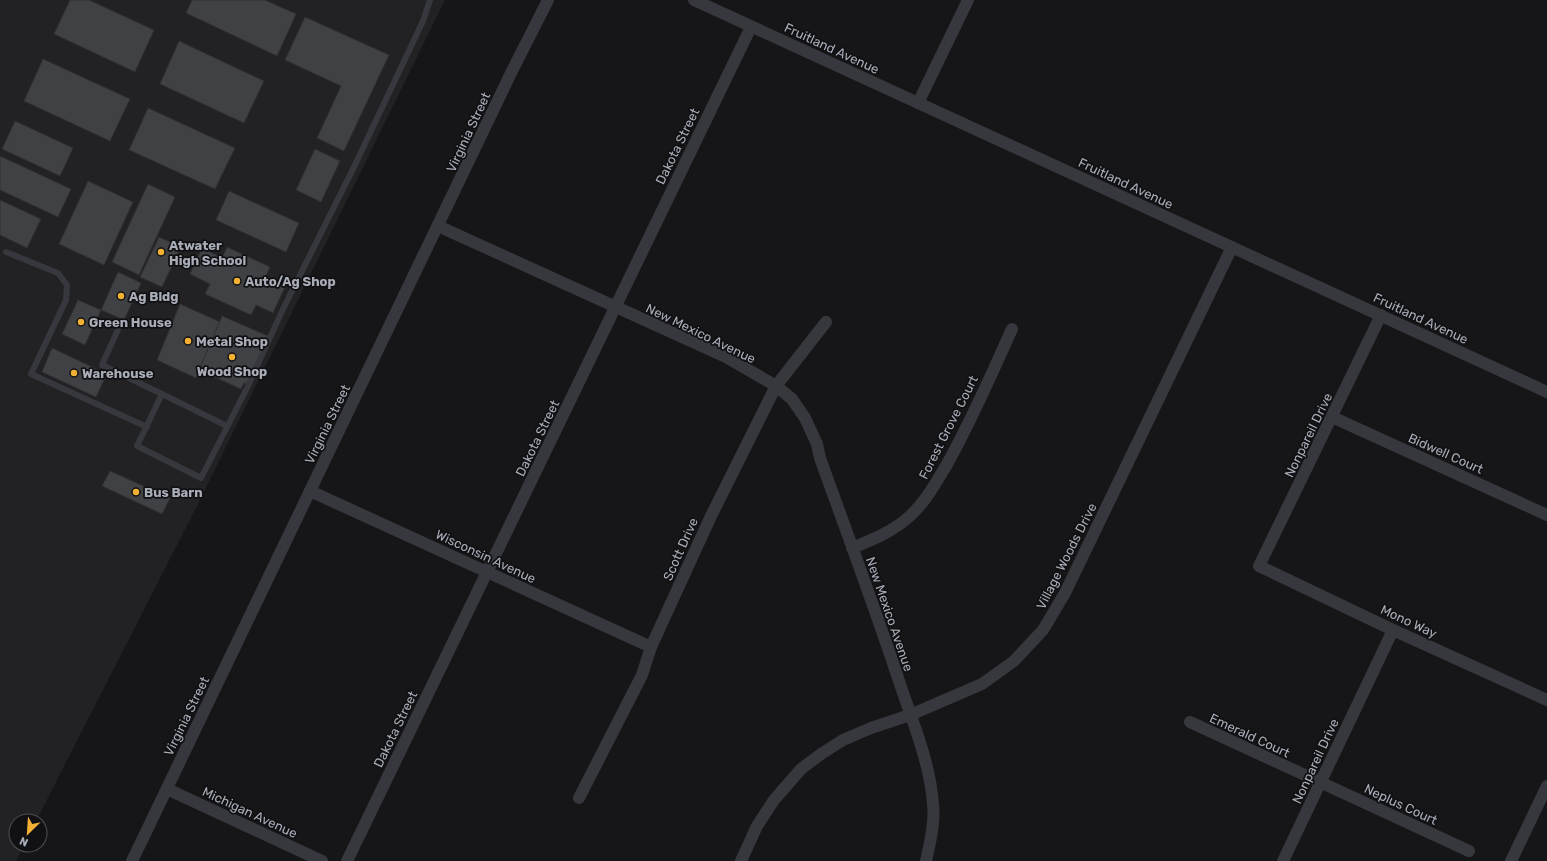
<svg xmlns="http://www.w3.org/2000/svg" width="1547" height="861" font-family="Rubik,sans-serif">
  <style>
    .built { fill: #222225 }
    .building { fill: #404145; stroke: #303034 }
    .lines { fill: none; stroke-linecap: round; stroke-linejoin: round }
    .service { stroke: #37383d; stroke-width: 6 }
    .minor { stroke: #37383d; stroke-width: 12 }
    .poi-dot { fill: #f2b134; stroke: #111113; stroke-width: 1.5 }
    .labels { text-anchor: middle; stroke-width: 3.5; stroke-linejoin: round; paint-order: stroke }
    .street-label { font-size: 13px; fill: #a8adb8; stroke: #111113 }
    .poi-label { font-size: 13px; font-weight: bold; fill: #a8adb8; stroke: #111113; text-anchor: start }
  </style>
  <rect width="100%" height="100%" fill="#161618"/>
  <!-- built -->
  <path class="built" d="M0,0H445L198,504L36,821H16V845H24L16,861H0Z"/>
  <!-- building -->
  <g class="building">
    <path d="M70,0H89L154,30L135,72L54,34Z"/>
    <path d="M192,0H265L296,14L277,56L186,13Z"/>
    <path d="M305,17L389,55L344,151L317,138L341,86L285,60Z"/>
    <path d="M179,41L264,81L244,123L160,84Z"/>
    <path d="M43,59L130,99L110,141L24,101Z"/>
    <path d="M148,108L235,148L215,189L129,150Z"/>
    <path d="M15,121L73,148L60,176L2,149Z"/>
    <path d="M315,149L340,161L321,202L296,190Z"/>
    <path d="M0,156L71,189L58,217L0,190Z"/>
    <path d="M88,181L133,202L104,265L59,244Z"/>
    <path d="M148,184L175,197L139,275L112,262Z"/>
    <path d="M229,191L299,223L286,252L216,220Z"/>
    <path d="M0,200L41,219L27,248L0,235Z"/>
    <path d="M159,237L181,247L162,287L140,277Z"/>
    <path d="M227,247L270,267L265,278L285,287L273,313L256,305L251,315L205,294L210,284L190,274L202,248L222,258Z"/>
    <path d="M118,272L141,283L124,320L101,310Z"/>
    <path d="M78,300L101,310L85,345L62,334Z"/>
    <path d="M180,304L220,322L196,378L157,360Z"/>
    <path d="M222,316L268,336L248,384L244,383L241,389L199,370Z"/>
    <path d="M52,348L107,374L96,397L42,372Z"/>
    <path d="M110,471L170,498L162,514L102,486Z"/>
  </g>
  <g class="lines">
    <!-- service -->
    <g class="service">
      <path d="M6,252L58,273L67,285L66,300L31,374L147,427"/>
      <path d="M120,325L102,365L162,394"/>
      <path d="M227,426L162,394L137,446L201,478L247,388L283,309L353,169L423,21L430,0"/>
    </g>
    <!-- minor -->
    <g class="minor">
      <path d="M694,0L1547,392"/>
      <path d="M918,103L968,0"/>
      <path d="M438,226L726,357L776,386L792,399L805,418L817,444L820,458C847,533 875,608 900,684C913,723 930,763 933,804C935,823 930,843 926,861"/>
      <path d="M1381,315L1259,566L1393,630L1547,700"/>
      <path d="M1332,417L1547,515"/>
      <path d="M310,491L651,647"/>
      <path d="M852,548C874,539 894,531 911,515C926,501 935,484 946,466C971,422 991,375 1012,329"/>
      <path d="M1190,722L1469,851"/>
      <path d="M167,789L322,861"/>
      <path d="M579,798L642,675L651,647L711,516L776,386L826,322"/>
      <path d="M132,861L511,73L548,0"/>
      <path d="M347,861L751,27"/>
      <path d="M741,861L757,826L774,800L801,769L821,754L843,740L871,728L910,715L982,684L1014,661L1043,630L1065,593L1232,247"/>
      <path d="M1283,861L1393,630"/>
      <path d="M1511,861L1547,786"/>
    </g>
  </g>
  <!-- markers -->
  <g class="poi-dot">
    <circle cx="161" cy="252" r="4"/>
    <circle cx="237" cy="281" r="4"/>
    <circle cx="121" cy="296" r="4"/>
    <circle cx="81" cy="322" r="4"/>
    <circle cx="188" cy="341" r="4"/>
    <circle cx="232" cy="357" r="4"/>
    <circle cx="74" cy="373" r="4"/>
    <circle cx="136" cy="492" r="4"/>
  </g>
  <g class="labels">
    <!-- street labels -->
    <g class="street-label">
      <text transform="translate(832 48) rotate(25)" y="5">Fruitland Avenue</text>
      <text transform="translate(468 132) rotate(-65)" y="5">Virginia Street</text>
      <text transform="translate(677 146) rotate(-64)" y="5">Dakota Street</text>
      <text transform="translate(1126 183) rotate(25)" y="5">Fruitland Avenue</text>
      <text transform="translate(1421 318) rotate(25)" y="5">Fruitland Avenue</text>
      <text transform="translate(701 333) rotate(26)" y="5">New Mexico Avenue</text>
      <text transform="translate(327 424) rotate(-64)" y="5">Virginia Street</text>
      <text transform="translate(948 427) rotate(-63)" y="5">Forest Grove Court</text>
      <text transform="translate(1308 435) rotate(-64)" y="5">Nonpareil Drive</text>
      <text transform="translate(537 438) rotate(-64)" y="5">Dakota Street</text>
      <text transform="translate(1446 453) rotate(24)" y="5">Bidwell Court</text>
      <text transform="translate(680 549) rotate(-66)" y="5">Scott Drive</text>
      <text transform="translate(486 556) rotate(25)" y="5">Wisconsin Avenue</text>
      <text transform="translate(1066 556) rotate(-63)" y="5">Village Woods Drive</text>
      <text transform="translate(890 614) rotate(71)" y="5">New Mexico Avenue</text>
      <text transform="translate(1409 621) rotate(25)" y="5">Mono Way</text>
      <text transform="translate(186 716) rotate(-64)" y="5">Virginia Street</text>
      <text transform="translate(395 729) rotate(-64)" y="5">Dakota Street</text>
      <text transform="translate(1250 735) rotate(25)" y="5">Emerald Court</text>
      <text transform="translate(1315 761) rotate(-65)" y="5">Nonpareil Drive</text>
      <text transform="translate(1401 804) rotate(25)" y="5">Neplus Court</text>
      <text transform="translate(250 812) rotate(25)" y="5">Michigan Avenue</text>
    </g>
    <!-- poi labels -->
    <g class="poi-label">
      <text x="169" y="250">Atwater<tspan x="169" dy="15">High School</tspan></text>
      <text x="245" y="286">Auto/Ag Shop</text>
      <text x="129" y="301">Ag Bldg</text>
      <text x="89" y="327">Green House</text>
      <text x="196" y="346">Metal Shop</text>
      <text x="232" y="376" text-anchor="middle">Wood Shop</text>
      <text x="82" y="378">Warehouse</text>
      <text x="144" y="497">Bus Barn</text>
    </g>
  </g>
  <!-- north arrow -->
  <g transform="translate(28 833) rotate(205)"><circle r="19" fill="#111113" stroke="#4d4f55"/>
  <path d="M0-3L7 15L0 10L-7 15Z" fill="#f2b134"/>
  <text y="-6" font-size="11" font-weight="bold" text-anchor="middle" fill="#a8adb8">N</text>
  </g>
</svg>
